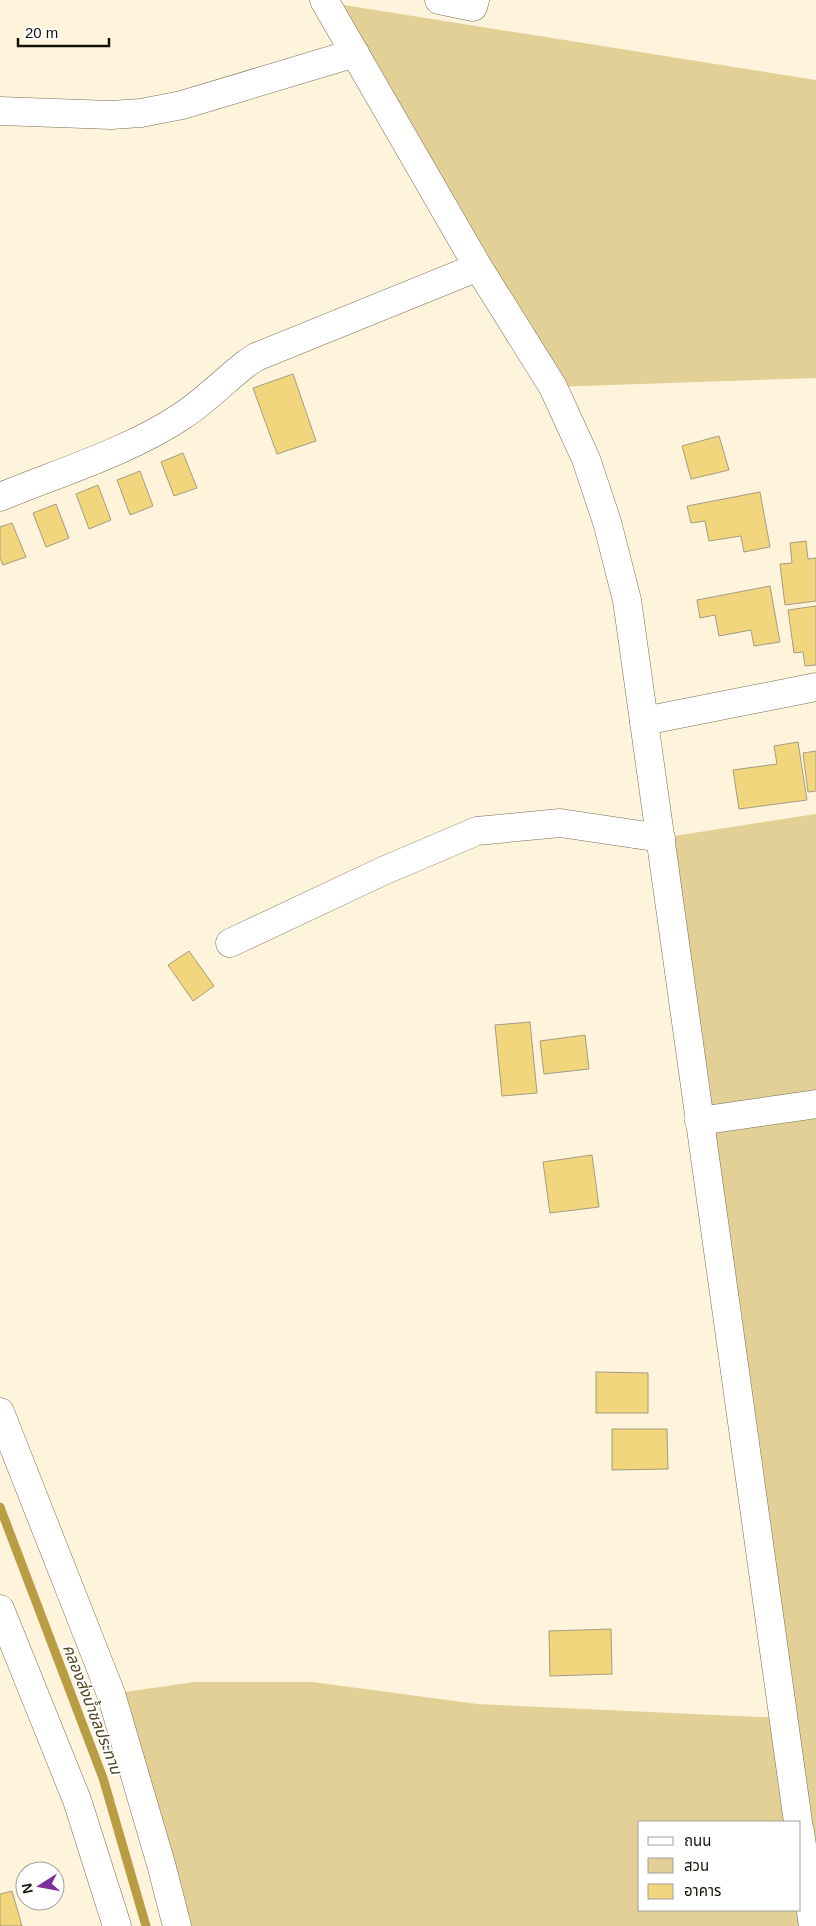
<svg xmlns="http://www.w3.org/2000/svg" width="816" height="1926" font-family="Helvetica,'Noto Sans Thai',sans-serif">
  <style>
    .green { fill: #e2d097; fill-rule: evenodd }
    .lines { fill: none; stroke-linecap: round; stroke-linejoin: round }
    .stream { stroke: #b89d44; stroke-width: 9 }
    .building { fill: #f2d67d; stroke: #a49c84 }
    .minor-casing { stroke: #756d57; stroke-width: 29 }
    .minor { stroke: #fff; stroke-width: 28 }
    .labels { text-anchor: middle; stroke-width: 4; stroke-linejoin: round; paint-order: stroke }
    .water-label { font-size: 16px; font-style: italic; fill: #50451f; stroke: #fff }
  </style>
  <rect width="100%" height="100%" fill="#fdf4db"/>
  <!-- green -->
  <g class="green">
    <path d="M325,2L816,80V378L553,387Z"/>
    <path d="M816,814V1926H177L111,1694L194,1682H312L477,1704L783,1718L661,838ZM640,1822H800V1910H640Z"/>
  </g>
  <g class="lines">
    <!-- stream -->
    <path class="stream" d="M0,1507L103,1778L146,1926"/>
  </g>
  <!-- building -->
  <g class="building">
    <path d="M293,374L316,441L277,454L253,388Z"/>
    <path d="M719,436L729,470L691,479L682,446Z"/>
    <path d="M183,453L197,488L174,496L161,462Z"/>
    <path d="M140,471L153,506L130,515L117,480Z"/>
    <path d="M98,485L111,520L89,529L76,494Z"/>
    <path d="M760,492L770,547L744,552L741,536L709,541L705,521L691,523L687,506Z"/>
    <path d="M56,504L69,538L46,547L33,513Z"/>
    <path d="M12,523L26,557L3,565L0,558V527Z"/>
    <path d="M806,541L808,559L816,558V601L785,605L780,564L792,563L790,543Z"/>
    <path d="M770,586L780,642L754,646L751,630L719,636L715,615L700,618L697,600Z"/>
    <path d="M816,606V665L805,666L803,652L794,653L788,610Z"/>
    <path d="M798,742L807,800L739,809L733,770L777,764L774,746Z"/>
    <path d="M816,751V791L808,792L803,753Z"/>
    <path d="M189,951L214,986L193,1001L168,965Z"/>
    <path d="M530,1022L537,1093L502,1096L495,1025Z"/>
    <path d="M585,1035L589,1069L544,1074L540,1041Z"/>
    <path d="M592,1155L599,1207L550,1213L543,1162Z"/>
    <path d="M596,1372L648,1373V1413H596Z"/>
    <path d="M612,1429H667L668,1469L612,1470Z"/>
    <path d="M611,1629L612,1674L550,1676L549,1631Z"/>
    <path d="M12,1891L22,1926H0V1894Z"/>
  </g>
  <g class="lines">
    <!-- minor casing -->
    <g class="minor-casing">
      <g id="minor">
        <path d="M324,0L478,267L553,387L586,459L607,522L627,600L798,1822"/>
        <path d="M439,0L473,7L475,0"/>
        <path d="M0,111L111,115L141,113L182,105L355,53"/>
        <path d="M0,497C58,473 130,451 182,416C205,401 225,380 247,363L256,357L478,267"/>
        <path d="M644,721L816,687"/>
        <path d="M230,943L383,871L477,831L560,823L661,838"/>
        <path d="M699,1121L816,1104"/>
        <path d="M0,1412L111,1694L161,1864L177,1926"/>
        <path d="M0,1609L77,1800L117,1926"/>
        <path d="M800,1831L813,1926"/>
      </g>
    </g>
    <!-- minor -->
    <use href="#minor" class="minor"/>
  </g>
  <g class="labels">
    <!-- water labels -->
    <g class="water-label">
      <text transform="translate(93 1709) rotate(69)" y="6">คลองส่งน้ำชลประทาน</text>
    </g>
  </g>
  <!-- legend -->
  <rect x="638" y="1821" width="162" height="90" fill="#ffffff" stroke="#a1a09c"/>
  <rect x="648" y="1837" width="25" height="8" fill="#ffffff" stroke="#a1a09c"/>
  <text x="684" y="1846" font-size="15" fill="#141108">ถนน</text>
  <rect x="648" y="1858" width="25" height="15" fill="#e2d097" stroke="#a1a09c"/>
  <text x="684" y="1871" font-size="15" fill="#141108">สวน</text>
  <rect x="648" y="1884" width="25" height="15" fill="#f2d67d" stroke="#a1a09c"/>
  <text x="684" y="1896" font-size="15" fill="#141108">อาคาร</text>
  <!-- north arrow -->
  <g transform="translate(40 1886) rotate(259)"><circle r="24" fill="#ffffff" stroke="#a1a09c"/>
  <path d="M0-4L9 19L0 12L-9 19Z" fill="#812d9c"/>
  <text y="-8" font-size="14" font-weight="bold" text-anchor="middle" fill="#141108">N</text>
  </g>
  <!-- scale -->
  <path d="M18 38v8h91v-8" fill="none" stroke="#141108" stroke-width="2.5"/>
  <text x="25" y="38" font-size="15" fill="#141108" stroke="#ffffff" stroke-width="4" paint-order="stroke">20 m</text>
</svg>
